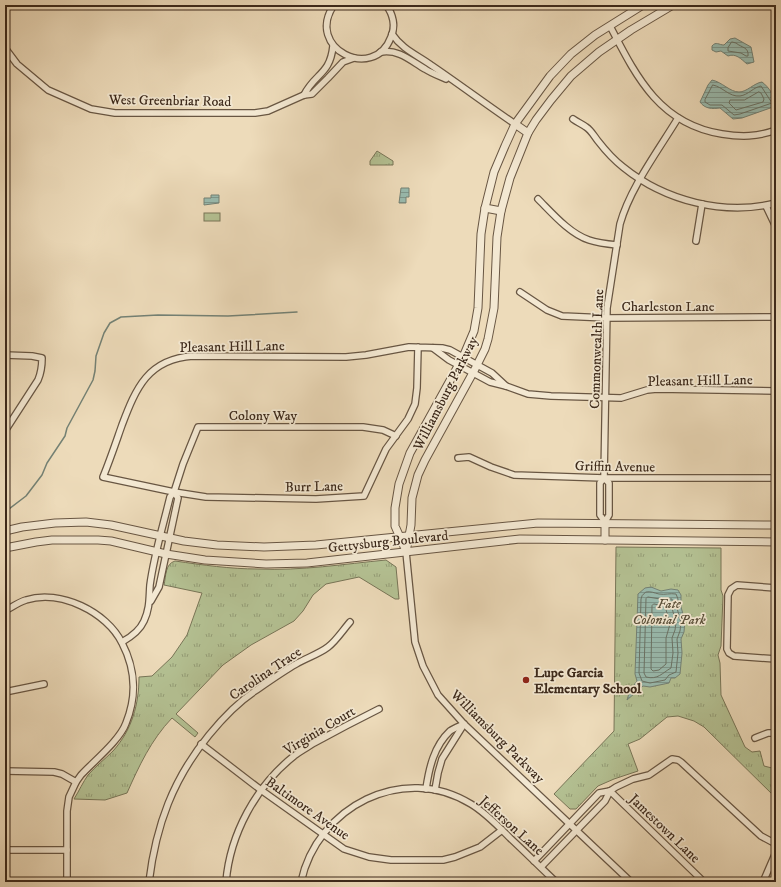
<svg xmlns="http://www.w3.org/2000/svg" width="781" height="887" font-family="'IM FELL DW Pica',serif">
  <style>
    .grass { fill: url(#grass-tufts); stroke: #787557 }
    .garden { fill: #b4c193; stroke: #787557 }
    .water { fill: url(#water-rules); stroke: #748174 }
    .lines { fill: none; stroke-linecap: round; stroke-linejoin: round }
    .shore { stroke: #6a7265; stroke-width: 1 }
    .stream { stroke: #748174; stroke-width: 1.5 }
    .minor-casing { stroke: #685643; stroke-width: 8 }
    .tertiary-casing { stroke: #685643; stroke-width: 9 }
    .minor { stroke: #f3e8d2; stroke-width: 5.5 }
    .tertiary { stroke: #f3e8d2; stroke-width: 7 }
    .poi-dot { fill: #8f2418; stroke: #f3e8d2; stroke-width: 1.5 }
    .labels { text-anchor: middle; stroke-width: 3.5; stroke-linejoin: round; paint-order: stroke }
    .street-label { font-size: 14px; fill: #3c291b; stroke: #f3e8d2 }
    .park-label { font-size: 14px; font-style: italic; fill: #5a4f39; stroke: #f3e8d2 }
    .poi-label { font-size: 14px; font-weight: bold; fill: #3c291b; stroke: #f3e8d2; text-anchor: start }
  </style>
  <defs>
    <pattern id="grass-tufts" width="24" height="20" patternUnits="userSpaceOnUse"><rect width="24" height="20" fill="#b4c193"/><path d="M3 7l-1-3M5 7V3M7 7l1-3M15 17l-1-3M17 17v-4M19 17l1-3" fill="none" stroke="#949d77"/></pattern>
    <pattern id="water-rules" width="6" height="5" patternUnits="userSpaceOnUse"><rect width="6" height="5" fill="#99bbaf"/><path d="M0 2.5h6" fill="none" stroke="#7e988e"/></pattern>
  </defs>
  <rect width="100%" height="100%" fill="#eddbba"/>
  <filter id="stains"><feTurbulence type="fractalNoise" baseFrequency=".005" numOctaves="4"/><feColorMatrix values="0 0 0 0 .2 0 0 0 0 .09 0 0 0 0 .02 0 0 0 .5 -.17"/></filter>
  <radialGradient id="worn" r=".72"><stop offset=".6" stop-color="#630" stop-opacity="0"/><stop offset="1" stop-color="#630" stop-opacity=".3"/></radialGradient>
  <!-- grass -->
  <g class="grass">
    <path d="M377,151L393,161V165H370V161Z"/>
    <path d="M616,547L721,548V590L723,596L721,646L718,655L720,663L721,695L745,747L752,752L760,751L764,766L776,769V798L704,727L694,721L678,716L667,717L640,739L628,744L638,771L614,779L598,786L576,809H570L554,794L614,731Z"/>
    <path d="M386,560L396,567L399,599H395L359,577L326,584L313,595L303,611L294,621L251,645L223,665L176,714L198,733L195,737L172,718C151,740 139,766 127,793L105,800L74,799C79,791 83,782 88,775C96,766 105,759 113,751C132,730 139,704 139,677L152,676L172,657L187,635L202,593L164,585C166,576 165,564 175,561C203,565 230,569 258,569C301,571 344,564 386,560Z"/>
  </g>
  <!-- garden -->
  <rect class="garden" x="204" y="213" width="16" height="8"/>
  <!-- water -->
  <g class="water">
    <path d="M735,38L751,47L754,62L747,64C741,59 736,53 728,56L721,51L716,52L712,50V46C716,41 719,45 724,45L730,39Z"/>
    <path d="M712,80C722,82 730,92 739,92C747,92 754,83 762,82C769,87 776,98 776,106L742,118L733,119L720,108C712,109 705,109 700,102L708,85Z"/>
    <path d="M401,188H409V197H406V203H399Z"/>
    <path d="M211,195H219V203L204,205V198H211Z"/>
    <path d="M651,587L661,591L671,589L678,590L681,595V607L685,621L684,632L681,639L682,653L680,674L675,678H671L669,683L650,687L643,686L627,700L630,690L637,681L635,674L638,594L645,588Z"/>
  </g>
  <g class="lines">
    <!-- shore -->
    <g class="shore">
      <path d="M732,42L736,43C742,48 749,47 748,56H746L741,53L728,51V48Z"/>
      <path d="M713,85C723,87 729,97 740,96C748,95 754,87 761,86L772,103L740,114L734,115L722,105H710L705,102V100Z"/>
      <path d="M759,92L761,93L764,99L763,102L736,110L729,103L730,100H744Z"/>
      <path d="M646,592C651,591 654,593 659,594C665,595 670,593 676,594L678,599L677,608L681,623L680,631L677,639L678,653L676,672L669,675L665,680L650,683L642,681L639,673L641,599L642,596Z"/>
      <path d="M648,597L660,599H672V608L676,623L675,630L672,638L673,653L671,668C662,673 658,680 646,677L644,673L646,599Z"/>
      <path d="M654,604L665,606L670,624L666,638V664L659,670L653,671L651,669L652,606Z"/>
    </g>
    <!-- stream -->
    <path class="stream" d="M5,512L26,496L42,475L47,463L65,436L67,428L93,380L95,371L96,356L104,333L110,323L121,317L158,315L228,316L297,312"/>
    <!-- minor casing -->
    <g class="minor-casing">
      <g id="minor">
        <path d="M334,5C304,48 374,83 391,37C396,26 393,14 386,5"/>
        <path d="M610,26C636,76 659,124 722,134C741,137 757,137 776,130"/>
        <path d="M392,34C402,49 417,55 431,65C459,84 487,105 515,124"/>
        <path d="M5,48L17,64L48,90L91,109L115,113H255L268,111L304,95L312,94L328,78L343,62L354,58"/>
        <path d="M381,52C399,49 411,61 425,69C431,73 439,76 446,79"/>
        <path d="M304,95C315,73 330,75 333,46"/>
        <path d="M573,119C577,122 582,124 586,127C591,130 594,136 598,141C605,150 614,160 623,167C665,201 724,216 776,203"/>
        <path d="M538,199C552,213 570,234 589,240C598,243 607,244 617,245"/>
        <path d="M766,206L776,227"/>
        <path d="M696,241L702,204"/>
        <path d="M520,292L547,310L562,316L607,318L776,317"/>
        <path d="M418,347L417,388L415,404L408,419L386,449L364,496L316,499L206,497L174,492L103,477C110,460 116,442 122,425C136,388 148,359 193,356L346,357L366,355L409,347L442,348L450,350L492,373L506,386"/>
        <path d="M433,348L449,360L490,382L506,386L528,394L551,396L621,398L647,390L657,389L776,391"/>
        <path d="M5,355L32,356L42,358C42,366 41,373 38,380L5,431"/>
        <path d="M458,458L469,457L491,467L514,475L604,478H776"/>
        <path d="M604,478L609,483V515L605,522L600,515V483L604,478L607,308L620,224C630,188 658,151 678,118"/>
        <path d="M406,552L415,642L423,666L438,695L464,724L631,882"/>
        <path d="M776,588L737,585L731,589L728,595L727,649L729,653L734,656L776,659"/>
        <path d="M151,601L159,587L178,498L174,492"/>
        <path d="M5,611C12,607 19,602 26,600C60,589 107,612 122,643C135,668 137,696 126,723C120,740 94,761 81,775L76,782L69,797L67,811V882"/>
        <path d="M122,642C131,637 140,630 144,621C150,608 149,598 150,585C154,555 163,526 170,497L174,492L183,464L198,427H363L383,430L396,436"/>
        <path d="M5,692L44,684"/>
        <path d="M755,738L768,733H776"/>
        <path d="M201,744L261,790L344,849L369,857L391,860H443L455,857L480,847L502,830"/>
        <path d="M5,771L54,772L62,774L76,782"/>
        <path d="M426,789C429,768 434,746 450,731C454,728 460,726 464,724"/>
        <path d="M435,790L438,773L442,759L464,724"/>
        <path d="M610,791L704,882"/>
        <path d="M5,850H67"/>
        <path d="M534,861L599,793L610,791L616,787L633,779L649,775L672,759L678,760L681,762L761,836L776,844"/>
        <path d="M541,867L605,801L610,791"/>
        <path d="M149,882C156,825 173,779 209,735C222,719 237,703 255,691C268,682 282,672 296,664C306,658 319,654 328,647C336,641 343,630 350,622"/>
        <path d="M226,882C230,834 256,786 294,756C300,751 308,747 314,743C336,731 357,720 379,709"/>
        <path d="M301,882C317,807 403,762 471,804C486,813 498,826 510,838C525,852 540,867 556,882"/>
        <path d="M763,882L776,852"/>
      </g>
    </g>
    <!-- tertiary casing -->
    <g class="tertiary-casing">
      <g id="tertiary">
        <path d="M515,124L528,133"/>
        <path d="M485,208L501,211"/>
        <path d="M605,522V540"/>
        <path d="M5,531L22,527L55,523L86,522L111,525L184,541L217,545L264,547L316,545L538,523L776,525"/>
        <path d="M5,548L36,542L52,540H98L111,541L166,554L205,560L266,564L307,563L520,539L776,542"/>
        <path d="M406,551L395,526V508L399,484L410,453L463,357L474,331L478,308L481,234L485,208L494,172L505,146L515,124L550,76L571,54L595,35L643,5"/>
        <path d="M406,552L411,525L412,498L418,475L425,460L475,369L485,349L488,339L494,308L497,237L501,211L510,178L528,133L536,120L551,100L571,76L599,52L631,30L673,5"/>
      </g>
    </g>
    <!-- minor -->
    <use href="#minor" class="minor"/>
    <!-- tertiary -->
    <use href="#tertiary" class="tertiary"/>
  </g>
  <!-- markers -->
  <circle class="poi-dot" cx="526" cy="680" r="4"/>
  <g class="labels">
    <!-- street labels -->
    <g class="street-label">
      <text transform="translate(170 100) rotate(1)" y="5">West Greenbriar Road</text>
      <text x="668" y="311">Charleston Lane</text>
      <text transform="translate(232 346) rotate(-1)" y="5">Pleasant Hill Lane</text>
      <text transform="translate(596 349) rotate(-88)" y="5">Commonwealth Lane</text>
      <text transform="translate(700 380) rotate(-1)" y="5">Pleasant Hill Lane</text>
      <text transform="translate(445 393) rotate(-63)" y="5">Williamsburg Parkway</text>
      <text x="263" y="420">Colony Way</text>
      <text transform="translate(615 466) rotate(1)" y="5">Griffin Avenue</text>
      <text transform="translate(314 486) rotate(-1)" y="5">Burr Lane</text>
      <text transform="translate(388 541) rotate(-6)" y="5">Gettysburg Boulevard</text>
      <text transform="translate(265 673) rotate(-34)" y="5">Carolina Trace</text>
      <text transform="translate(319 730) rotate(-31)" y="5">Virginia Court</text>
      <text transform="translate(498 736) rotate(45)" y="5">Williamsburg Parkway</text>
      <text transform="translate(308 808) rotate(35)" y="5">Baltimore Avenue</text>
      <text transform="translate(512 825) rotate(42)" y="5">Jefferson Lane</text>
      <text transform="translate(665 828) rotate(44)" y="5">Jamestown Lane</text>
    </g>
    <!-- park labels -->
    <g class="park-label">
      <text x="669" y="608">Fate<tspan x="669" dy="16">Colonial Park</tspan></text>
    </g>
    <!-- poi labels -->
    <g class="poi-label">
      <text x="534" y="677">Lupe Garcia<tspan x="534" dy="16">Elementary School</tspan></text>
    </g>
  </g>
  <!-- margin -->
  <rect width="781" height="887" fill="none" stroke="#eddbba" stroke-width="20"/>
  <rect x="6" y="6" width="769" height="875" fill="none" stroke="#3c291b" stroke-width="2"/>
  <rect x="10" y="10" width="761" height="867" fill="none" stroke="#3c291b"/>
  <rect width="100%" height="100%" filter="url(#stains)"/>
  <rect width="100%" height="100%" fill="url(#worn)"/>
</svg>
